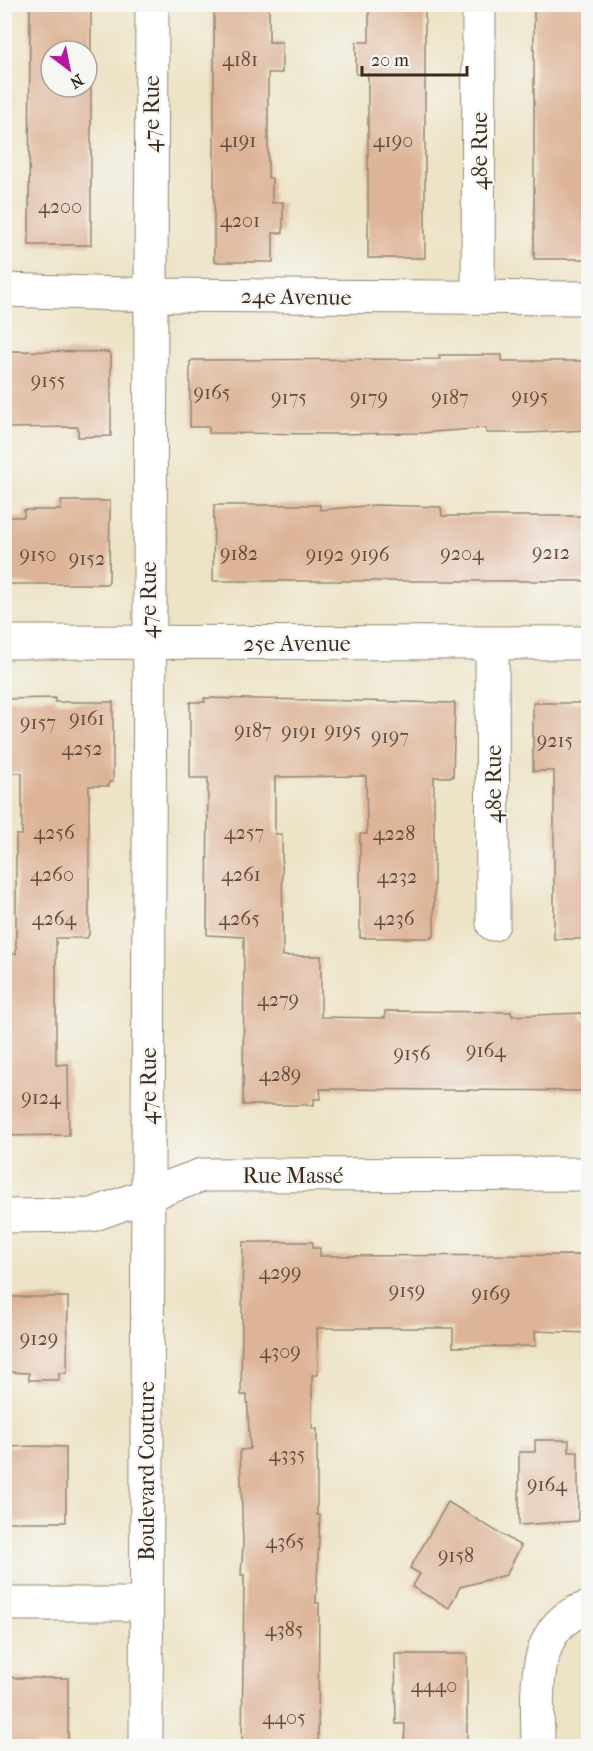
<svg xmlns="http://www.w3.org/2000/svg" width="593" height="1751" font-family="'IM FELL French Canon',serif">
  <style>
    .building { fill: #ddb498; fill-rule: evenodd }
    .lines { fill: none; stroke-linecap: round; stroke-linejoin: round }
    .minor-casing { stroke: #948672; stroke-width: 35 }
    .minor { stroke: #fff; stroke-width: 33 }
    .labels { text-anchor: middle; stroke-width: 4.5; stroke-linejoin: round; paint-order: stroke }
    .number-label { font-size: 20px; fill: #644c3c }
    .street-label { font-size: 22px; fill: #3b2a1e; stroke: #f6f6f2 }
  </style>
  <rect width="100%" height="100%" fill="#f6f6f2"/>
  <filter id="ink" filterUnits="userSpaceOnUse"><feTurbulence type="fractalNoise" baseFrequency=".0167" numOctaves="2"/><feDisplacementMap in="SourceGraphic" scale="12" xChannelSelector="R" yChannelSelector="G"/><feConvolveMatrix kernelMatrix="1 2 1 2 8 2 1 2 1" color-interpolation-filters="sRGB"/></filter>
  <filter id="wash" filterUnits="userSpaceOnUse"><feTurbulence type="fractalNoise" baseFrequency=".008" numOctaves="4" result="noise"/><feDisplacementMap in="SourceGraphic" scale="24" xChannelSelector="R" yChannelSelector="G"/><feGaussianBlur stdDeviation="1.35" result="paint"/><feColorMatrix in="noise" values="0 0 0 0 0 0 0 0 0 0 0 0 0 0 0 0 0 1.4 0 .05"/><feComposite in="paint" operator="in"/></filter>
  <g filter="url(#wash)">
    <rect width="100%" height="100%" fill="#ede3c6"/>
    <g id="blocks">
      <!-- building -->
      <g class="building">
        <path d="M30,4H91V245H29ZM51,51H87V87H51Z"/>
        <path d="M214,4H269V42H282V73H268V178H272V203L283,202V233H273V262H214Z"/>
        <path d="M369,4H425V258H368V74H356V42H369Z"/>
        <rect x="534" y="4" width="54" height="255"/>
        <path d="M4,351L108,352L111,355V436L78,437V427L4,428Z"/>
        <path d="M439,355H502V361H588V428L587,430L527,433H486V428L421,433L329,434L209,433V427H190V362L193,360L440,359Z"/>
        <path d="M61,501H110L109,581L107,584H4V517H24V510H61Z"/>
        <path d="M214,505H320V510L376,505L441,507L442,516H588V581H213Z"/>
        <path d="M55,698V702H113V782H109V786H89V934L87,938H56V1065L68,1064L69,1135L4,1136V954H16V835H22V773H4V699Z"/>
        <path d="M204,698L455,703L453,777H434V936H431L432,938H360V834H367L366,776L275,777V834H282L283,956H321V1017L385,1018V1011L511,1012L512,1016L581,1013L582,1019L588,1020V1091L320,1089L321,1099H314V1105H243L244,937L207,935L208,778H190V702H205Z"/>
        <path d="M533,703H588V939H554V771H533Z"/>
        <path d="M243,1242H313V1248H320V1256L588,1255V1333L535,1331L536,1346L453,1347V1328H317L318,1375H312V1429H317V1515H320L316,1603H319L318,1746H242L244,1575H241L243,1545L240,1450L250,1449L247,1395H241Z"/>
        <path d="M7,1297H68L67,1373H59V1380H29V1373L4,1372V1304L7,1303Z"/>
        <path d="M535,1440H569V1452H578V1521L519,1525V1452H535Z"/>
        <path d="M36,1446L66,1447V1522H4V1447Z"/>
        <path d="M448,1502L521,1546L506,1575L460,1587L449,1608L412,1587L420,1574L410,1568Z"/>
        <path d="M395,1654H467V1746H404L405,1724H396Z"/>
        <rect x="4" y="1678" width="64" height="68"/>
      </g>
    </g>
  </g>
  <g filter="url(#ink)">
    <use href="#blocks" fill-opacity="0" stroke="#948672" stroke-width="1.5"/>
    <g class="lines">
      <!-- minor casing -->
      <g class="minor-casing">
        <g id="minor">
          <path d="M4,290L150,295L588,298"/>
          <path d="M478,297L479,4"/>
          <path d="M4,642L588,643"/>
          <path d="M492,644L493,924"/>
          <path d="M4,1216L92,1215L202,1175L588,1174"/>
          <path d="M4,1604H146"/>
          <path d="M146,1746L152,4"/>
          <path d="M538,1746C538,1698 528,1624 588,1608"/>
        </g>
      </g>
      <!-- minor -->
      <use href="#minor" class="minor"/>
    </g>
  </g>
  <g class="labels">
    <!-- number labels -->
    <g class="number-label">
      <text x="240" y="66">4181</text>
      <text x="238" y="147">4191</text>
      <text x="393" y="147">4190</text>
      <text x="60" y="213">4200</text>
      <text x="240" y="227">4201</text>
      <text x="48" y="387">9155</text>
      <text x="212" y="399">9165</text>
      <text x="530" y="403">9195</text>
      <text x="289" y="404">9175</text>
      <text x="369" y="404">9179</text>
      <text x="450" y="404">9187</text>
      <text x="551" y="559">9212</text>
      <text x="239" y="560">9182</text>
      <text x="462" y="560">9204</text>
      <text x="38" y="561">9150</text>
      <text x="325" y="561">9192</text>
      <text x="370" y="561">9196</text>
      <text x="87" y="565">9152</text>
      <text x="87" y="725">9161</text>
      <text x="38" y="729">9157</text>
      <text x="253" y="737">9187</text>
      <text x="343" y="737">9195</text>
      <text x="299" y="738">9191</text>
      <text x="390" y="743">9197</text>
      <text x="555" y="747">9215</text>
      <text x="82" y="755">4252</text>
      <text x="54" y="839">4256</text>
      <text x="244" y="839">4257</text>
      <text x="394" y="840">4228</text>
      <text x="52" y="881">4260</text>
      <text x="241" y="881">4261</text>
      <text x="397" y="883">4232</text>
      <text x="54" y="925">4264</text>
      <text x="239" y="925">4265</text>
      <text x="394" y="925">4236</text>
      <text x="278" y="1006">4279</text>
      <text x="486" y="1057">9164</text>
      <text x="412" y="1060">9156</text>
      <text x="280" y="1081">4289</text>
      <text x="41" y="1104">9124</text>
      <text x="280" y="1279">4299</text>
      <text x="407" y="1297">9159</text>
      <text x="491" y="1300">9169</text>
      <text x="39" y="1345">9129</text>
      <text x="280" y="1358">4309</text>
      <text x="287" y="1461">4335</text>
      <text x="547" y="1491">9164</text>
      <text x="285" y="1548">4365</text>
      <text x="456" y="1562">9158</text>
      <text x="284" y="1636">4385</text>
      <text x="434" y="1692">4440</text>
      <text x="284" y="1724">4405</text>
    </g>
    <!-- street labels -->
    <g class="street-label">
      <text transform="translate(151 114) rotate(-90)" y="8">47e Rue</text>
      <text transform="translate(479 151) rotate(-90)" y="8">48e Rue</text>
      <text transform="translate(296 296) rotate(1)" y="8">24e Avenue</text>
      <text transform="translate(148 600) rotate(-90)" y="8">47e Rue</text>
      <text x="297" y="651">25e Avenue</text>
      <text transform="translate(493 784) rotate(-90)" y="8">48e Rue</text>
      <text transform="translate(148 1086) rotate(-90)" y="8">47e Rue</text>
      <text x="293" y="1183">Rue Massé</text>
      <text transform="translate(146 1471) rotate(-90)" y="8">Boulevard Couture</text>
    </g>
  </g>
  <!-- margin -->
  <rect width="593" height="1751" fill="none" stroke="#f6f6f2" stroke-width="24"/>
  <!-- north arrow -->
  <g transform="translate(69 69) rotate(148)"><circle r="28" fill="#f6f6f2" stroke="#aba49d" stroke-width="1.5"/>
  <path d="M0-4.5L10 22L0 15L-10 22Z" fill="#b5179e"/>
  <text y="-9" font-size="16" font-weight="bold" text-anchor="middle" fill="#3b2a1e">N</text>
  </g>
  <!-- scale -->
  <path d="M362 66v9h105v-9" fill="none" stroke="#3b2a1e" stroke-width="3"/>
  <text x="371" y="66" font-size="18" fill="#3b2a1e" stroke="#f6f6f2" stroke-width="4.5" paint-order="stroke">20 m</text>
</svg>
